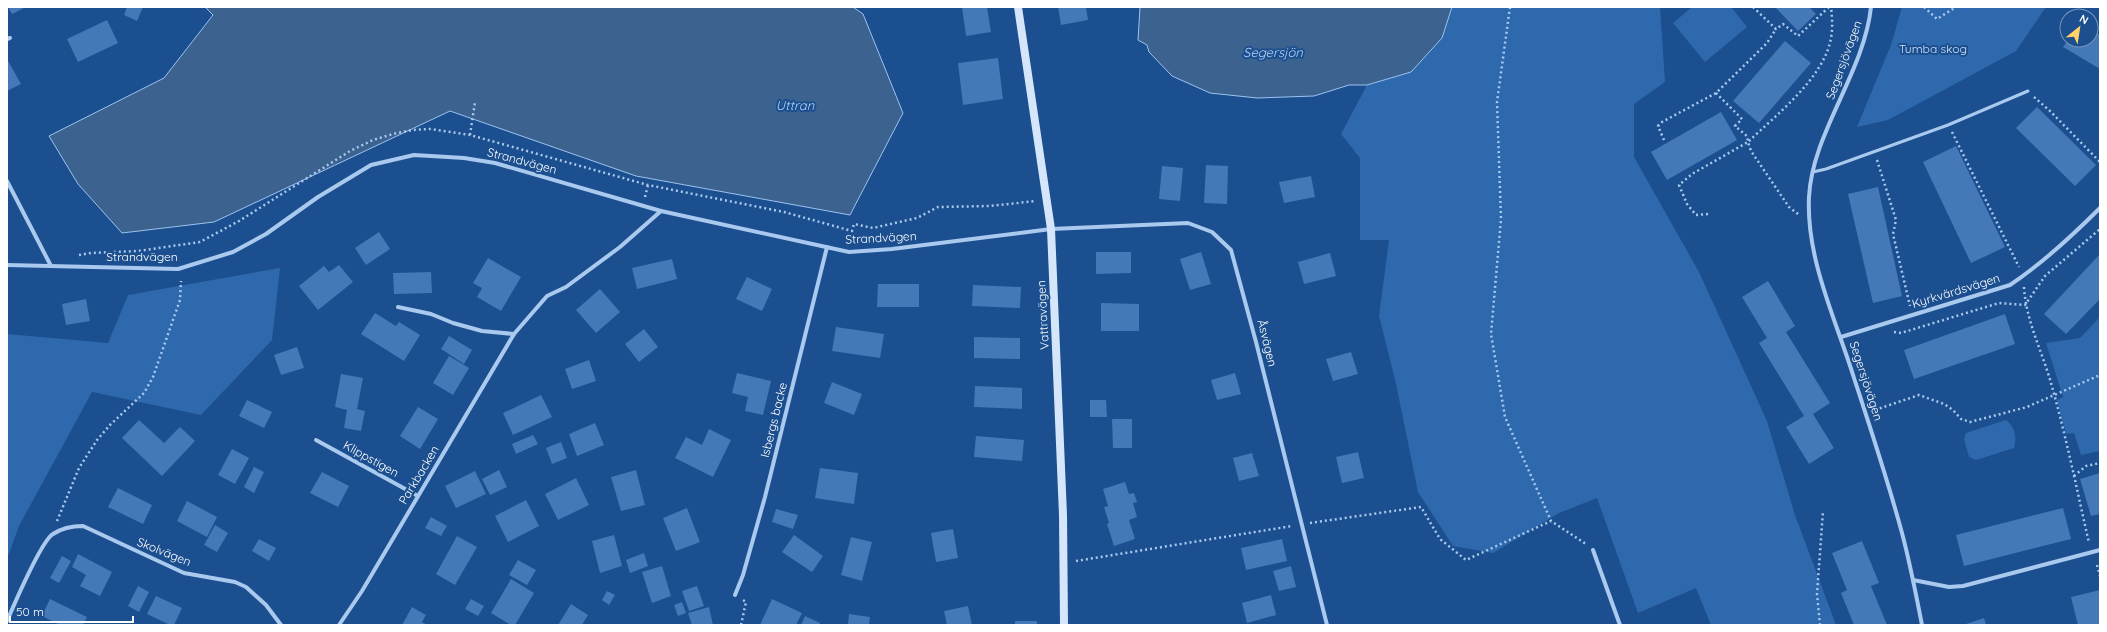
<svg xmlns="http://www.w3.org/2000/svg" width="2107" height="632" font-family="Quicksand,sans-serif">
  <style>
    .green { fill: #2e69ad }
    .water { fill: #3c6290; stroke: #9cc4f0 }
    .building { fill: #4478b7 }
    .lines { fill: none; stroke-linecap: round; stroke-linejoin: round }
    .path { stroke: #a9c9ee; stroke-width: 2.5; stroke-dasharray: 2 3; stroke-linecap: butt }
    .lane { stroke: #a9c9ee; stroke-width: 3 }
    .street { stroke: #a9c9ee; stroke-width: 4 }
    .secondary { stroke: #d6e6fa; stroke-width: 8 }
    .labels { text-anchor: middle; stroke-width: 4; stroke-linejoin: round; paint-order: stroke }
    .park-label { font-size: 12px; fill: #cfe3fa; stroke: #1b4f8f }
    .street-label { font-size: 12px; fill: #fff; stroke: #1b4f8f }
    .water-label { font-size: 13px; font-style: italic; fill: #b5d3f5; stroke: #1b4f8f }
  </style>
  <rect width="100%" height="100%" fill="#1b4f8f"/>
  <!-- green -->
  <g class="green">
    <path d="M1452,7H1660L1665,82L1634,104V157L1699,272L1767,421L1795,515L1836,625H1711L1696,588L1638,613L1597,498L1559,513L1493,553L1453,546L1418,492L1396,384L1379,316L1389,240H1360V158L1341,134L1367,85L1411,72L1442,38Z"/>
    <path d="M1692,7H1731L1747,27L1705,62L1673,23Z"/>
    <path d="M1902,7H2046L2016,51L1888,120L1857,127L1891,45Z"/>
    <path d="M280,268L272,340L201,415L92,392L19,526L7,559V334L108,343L128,295Z"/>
    <path d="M2100,317V451L2081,455L2074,433L2066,434L2057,400L2063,397L2046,343L2080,338Z"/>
    <path d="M2006,420C2015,427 2017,437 2014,448L1976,460L1969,457L1964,439L1966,433Z"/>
  </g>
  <!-- water -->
  <g class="water">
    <path d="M205,7H853L863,14L903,113L850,215L636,176L450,111L214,222L122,233L78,184L49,136L164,78L213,15Z"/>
    <path d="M1140,7H1452L1442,38L1411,72L1367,85H1349L1314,96L1257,98L1210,93L1172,76L1149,52L1147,45L1138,40Z"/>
  </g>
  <!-- building -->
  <g class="building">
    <path d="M8,7H26L12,14Z"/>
    <path d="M127,7H143L137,21L124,15Z"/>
    <path d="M962,7H987L991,32L966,36Z"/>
    <path d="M1058,7H1086L1088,20L1061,25Z"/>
    <path d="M1775,7H1809L1816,14L1798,31Z"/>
    <path d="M107,20L118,43L78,62L67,39Z"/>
    <path d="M2091,30L2100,35V69L2063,47L2068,40H2091Z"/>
    <path d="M1785,41L1811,63L1759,123L1733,101Z"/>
    <path d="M998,58L1003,99L963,105L958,63Z"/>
    <path d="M7,59L21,84L7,91Z"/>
    <path d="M2037,107L2096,165L2075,186L2016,128Z"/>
    <path d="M1721,112L1737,140L1667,180L1651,152Z"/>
    <path d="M1956,146L2005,247L1971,263L1923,162Z"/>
    <path d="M1206,165L1228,166L1227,204L1204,203Z"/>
    <path d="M1162,166L1183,168L1180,201L1159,199Z"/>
    <path d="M1311,176L1315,197L1284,203L1279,182Z"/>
    <path d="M1878,187L1902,296L1873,303L1848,194Z"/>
    <path d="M379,232L390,249L366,265L355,248Z"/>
    <path d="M1096,252H1131V273L1096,274Z"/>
    <path d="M1201,252L1211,284L1190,290L1180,259Z"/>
    <path d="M1330,253L1336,276L1304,284L1298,262Z"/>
    <path d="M2100,254V299L2066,334L2044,314Z"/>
    <path d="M488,258L521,277L501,311L477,297L482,288L473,283Z"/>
    <path d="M672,259L677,279L637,289L632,268Z"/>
    <path d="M339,265L353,282L318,310L299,286L324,266L329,272Z"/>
    <path d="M431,272L432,293L394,294L393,273Z"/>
    <path d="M747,277L772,289L762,311L736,299Z"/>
    <path d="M1768,281L1795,326L1786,332L1830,403L1813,414L1834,448L1809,464L1786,427L1804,416L1759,343L1767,338L1742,297Z"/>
    <path d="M878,284H919V307H877Z"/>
    <path d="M973,285L1021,287L1020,308L972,306Z"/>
    <path d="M600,289L620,312L596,333L576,310Z"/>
    <path d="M86,299L90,321L66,325L62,304Z"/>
    <path d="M1101,303L1139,304V331H1101Z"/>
    <path d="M375,313L396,326L399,322L420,335L404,361L361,334Z"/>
    <path d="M2005,314L2015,344L1914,379L1904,350Z"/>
    <path d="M836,327L884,334L880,358L832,351Z"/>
    <path d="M644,329L658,347L639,362L625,344Z"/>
    <path d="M449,336L472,350L464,364L441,349Z"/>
    <path d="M974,337L1020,338V359L974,358Z"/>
    <path d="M297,347L304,368L281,375L274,355Z"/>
    <path d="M1351,352L1358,374L1333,381L1326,359Z"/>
    <path d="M449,356L469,368L453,395L433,383Z"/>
    <path d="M589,360L596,381L572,389L565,369Z"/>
    <path d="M737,373L771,381L763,415L745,411L748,397L732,393Z"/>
    <path d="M1235,373L1241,394L1217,400L1211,380Z"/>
    <path d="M341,374L363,378L357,409L365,411L361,431L344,428L347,410L335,407Z"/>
    <path d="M832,382L862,394L854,415L824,403Z"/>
    <path d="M975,386L1022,388V409L974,407Z"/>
    <path d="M541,395L552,417L513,435L503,413Z"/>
    <path d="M247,400L272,412L264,428L239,416Z"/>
    <path d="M1090,400H1106L1107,417H1090Z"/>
    <path d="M418,407L438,419L420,449L400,436Z"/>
    <path d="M1112,419H1132V448H1113Z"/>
    <path d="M139,420L164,443L180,427L195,441L162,476L122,438Z"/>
    <path d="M595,423L604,445L577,456L569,434Z"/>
    <path d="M709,429L731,440L713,477L675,458L686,437L702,445Z"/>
    <path d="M533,435L538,444L516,454L512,444Z"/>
    <path d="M976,436L1024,440L1022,461L974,457Z"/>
    <path d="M561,442L567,458L552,464L546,448Z"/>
    <path d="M232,449L249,458L235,484L218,475Z"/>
    <path d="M1358,452L1364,478L1342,483L1336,457Z"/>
    <path d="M1252,453L1259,476L1239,481L1233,458Z"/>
    <path d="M254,467L264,472L254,493L244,487Z"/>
    <path d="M820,468L858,473L854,504L815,498Z"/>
    <path d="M499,470L507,487L490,495L482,479Z"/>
    <path d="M636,470L645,505L621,511L611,477Z"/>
    <path d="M475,471L486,494L456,508L445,486Z"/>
    <path d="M322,472L349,486L338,507L310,493Z"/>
    <path d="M2100,473V514L2091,516L2080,479Z"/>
    <path d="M576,478L589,505L558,520L545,494Z"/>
    <path d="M1125,482L1129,494L1134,493L1137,502L1133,503L1137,517L1129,520L1135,539L1114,546L1107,524L1109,523L1104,507L1108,506L1103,489Z"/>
    <path d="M118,488L152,505L143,524L108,507Z"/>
    <path d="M526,500L539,526L508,542L495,516Z"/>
    <path d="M187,501L217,517L207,537L177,521Z"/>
    <path d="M687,508L700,542L676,551L663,518Z"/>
    <path d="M2063,508L2071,539L1964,566L1956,535Z"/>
    <path d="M776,509L798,515L793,529L772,522Z"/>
    <path d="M431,517L447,526L441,536L425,528Z"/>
    <path d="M215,525L228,533L217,552L204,545Z"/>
    <path d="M953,529L958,558L936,562L931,533Z"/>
    <path d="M614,535L622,566L600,573L592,541Z"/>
    <path d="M794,535L823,556L812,572L782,552Z"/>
    <path d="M457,536L477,547L455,585L436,574Z"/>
    <path d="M851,537L872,542L862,581L841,575Z"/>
    <path d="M259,539L276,548L269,561L252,551Z"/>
    <path d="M1282,539L1287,561L1246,570L1241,548Z"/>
    <path d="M1862,541L1879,583L1871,586L1887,625H1854L1841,593L1847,590L1832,553Z"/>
    <path d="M644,553L648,566L630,573L626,560Z"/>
    <path d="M78,554L112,572L100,596L80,586L86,575L72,567Z"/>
    <path d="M62,556L71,561L59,583L50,578Z"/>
    <path d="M518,560L536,570L527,585L509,575Z"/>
    <path d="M662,566L671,596L652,603L642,572Z"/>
    <path d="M1291,566L1296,587L1279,591L1273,571Z"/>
    <path d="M511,579L534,593L515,625H511L491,613Z"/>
    <path d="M138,586L149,592L139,612L128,606Z"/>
    <path d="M697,586L704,606L689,611L682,591Z"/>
    <path d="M2100,590V625H2078L2071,597Z"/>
    <path d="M607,591L615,595L609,605L602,600Z"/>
    <path d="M1271,595L1276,615L1247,623L1242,603Z"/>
    <path d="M156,596L182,608L174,625H170L147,614Z"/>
    <path d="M50,599L87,617L83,625H60L42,616Z"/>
    <path d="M471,599L484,606L478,616L465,609Z"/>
    <path d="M772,599L802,613L796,625H760Z"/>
    <path d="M682,602L686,613L678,616L674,605Z"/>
    <path d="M571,604L588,615L582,625H558Z"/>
    <path d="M968,606L972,625H947L944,611Z"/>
    <path d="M412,607L426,615L422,622L427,625H402Z"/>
    <path d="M709,607L713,625H692L688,613Z"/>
    <path d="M849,614L870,617L869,625H848Z"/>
    <path d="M805,616L820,623L819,625H801Z"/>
    <path d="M1984,618L1986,625H1963Z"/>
    <rect x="1015" y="621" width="22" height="4"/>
  </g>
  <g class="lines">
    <!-- path -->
    <g class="path">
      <path d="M1510,7L1497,102L1501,219L1491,334L1505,417L1551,521"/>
      <path d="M1753,7L1776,29L1783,24L1798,36L1829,7"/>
      <path d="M1924,7L1937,19L1956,7"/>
      <path d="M2091,24L2100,29"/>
      <path d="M2034,97L2050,111L2100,162"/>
      <path d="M1952,132L2019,267"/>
      <path d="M470,135L475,102"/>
      <path d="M1664,140L1658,126L1662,122L1716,93L1767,43L1776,29"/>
      <path d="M1877,160L1896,220L1893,234L1910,306"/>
      <path d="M645,197L648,185"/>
      <path d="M1708,214L1696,215L1687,204L1679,185L1692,174L1748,142L1747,136L1735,126L1742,119L1716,93"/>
      <path d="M1798,214L1789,207L1751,151L1748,142C1776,115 1824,78 1831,38C1833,27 1832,17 1831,7"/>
      <path d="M79,255L91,253L138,251L200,242L239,221L350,151L373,140L393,134L412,130L430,129L470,135L648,185L784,212L852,231L854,224L873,228L917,218L938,207L990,206L1036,201"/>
      <path d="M2024,287C2026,321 2042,351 2051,383C2066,436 2077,490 2089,543"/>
      <path d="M1894,332L1901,333L1999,303L2025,305L2045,276L2100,229"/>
      <path d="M1875,410L1919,395L1944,404L1953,410L1961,419L1970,422L2027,407L2100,375"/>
      <path d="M2074,476L2086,466L2100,463"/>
      <path d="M57,521L79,468L97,440L110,425L144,393L153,377L180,300L181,281"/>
      <path d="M1310,523L1421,507L1440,539L1466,560L1551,521L1586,544"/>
      <path d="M1076,561L1292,526"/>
      <path d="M2097,565L2100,576"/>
      <path d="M741,625L746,602L743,600"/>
      <path d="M1820,625L1817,594L1823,511"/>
    </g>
    <!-- lane -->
    <path class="lane" d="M1813,172L1826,169L1948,125L2028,91"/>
    <!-- street -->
    <g class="street">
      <path d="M1871,7C1864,73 1812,133 1809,197C1806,259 1836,320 1854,378C1871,430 1888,481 1902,533C1910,563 1916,594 1922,625"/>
      <path d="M7,39L10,38"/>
      <path d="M7,181L51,266"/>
      <path d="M7,265L178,269L233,252L266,234L318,197L371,165L414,155L464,158L495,163L661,211L849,252L892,249L1051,229L1188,223L1212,232L1231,250L1256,342L1327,625"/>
      <path d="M398,307L431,314L453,323L482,331L514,334"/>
      <path d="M1841,337L2010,285C2043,263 2072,236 2100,208"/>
      <path d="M316,440L418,496"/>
      <path d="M1593,550L1620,625"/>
      <path d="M1913,580L1949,587L1963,586L2100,550"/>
      <path d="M735,595L743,575L765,497L827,247"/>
      <path d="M7,621C14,605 41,541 53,534C62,528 72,526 83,526L184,573L235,582L246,587L266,605L281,625"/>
      <path d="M339,625L362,591L514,334L547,296L566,287L620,247L661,211"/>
    </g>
    <!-- secondary -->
    <path class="secondary" d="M1018,7L1051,229L1063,515L1064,625"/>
  </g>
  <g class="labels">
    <!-- park labels -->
    <g class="park-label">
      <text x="1933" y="53">Tumba skog</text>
    </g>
    <!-- street labels -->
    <g class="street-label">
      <text transform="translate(1844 60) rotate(-70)" y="4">Segersjövägen</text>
      <text transform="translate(522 161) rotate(15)" y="4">Strandvägen</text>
      <text transform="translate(881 238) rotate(-3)" y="4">Strandvägen</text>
      <text x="142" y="261">Strandvägen</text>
      <text transform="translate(1956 291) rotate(-17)" y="4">Kyrkvärdsvägen</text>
      <text transform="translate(1043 315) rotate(-93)" y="4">Vattravägen</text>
      <text transform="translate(1267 343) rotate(76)" y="4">Åsvägen</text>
      <text transform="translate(1866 381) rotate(72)" y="4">Segersjövägen</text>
      <text transform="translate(774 420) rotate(-76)" y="4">Isbergs backe</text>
      <text transform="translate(371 459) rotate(29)" y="4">Klippstigen</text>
      <text transform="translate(419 475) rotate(-59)" y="4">Parkbacken</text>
      <text transform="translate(164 552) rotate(22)" y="4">Skolvägen</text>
    </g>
    <!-- water labels -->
    <g class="water-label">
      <text x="1273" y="57">Segersjön</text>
      <text x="795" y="110">Uttran</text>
    </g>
  </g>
  <!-- border -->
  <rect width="2107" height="632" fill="none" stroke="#ffffff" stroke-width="16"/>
  <!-- north arrow -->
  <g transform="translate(2079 28) rotate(30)"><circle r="19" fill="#1b4f8f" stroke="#7695bc"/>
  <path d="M0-3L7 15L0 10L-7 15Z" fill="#ffd166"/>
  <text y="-6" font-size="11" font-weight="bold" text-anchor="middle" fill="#ffffff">N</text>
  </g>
  <!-- scale -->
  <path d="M10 616v6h123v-6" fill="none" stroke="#ffffff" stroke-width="2"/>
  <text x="16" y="616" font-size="12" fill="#ffffff" stroke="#1b4f8f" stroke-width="3" paint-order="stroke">50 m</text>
</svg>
